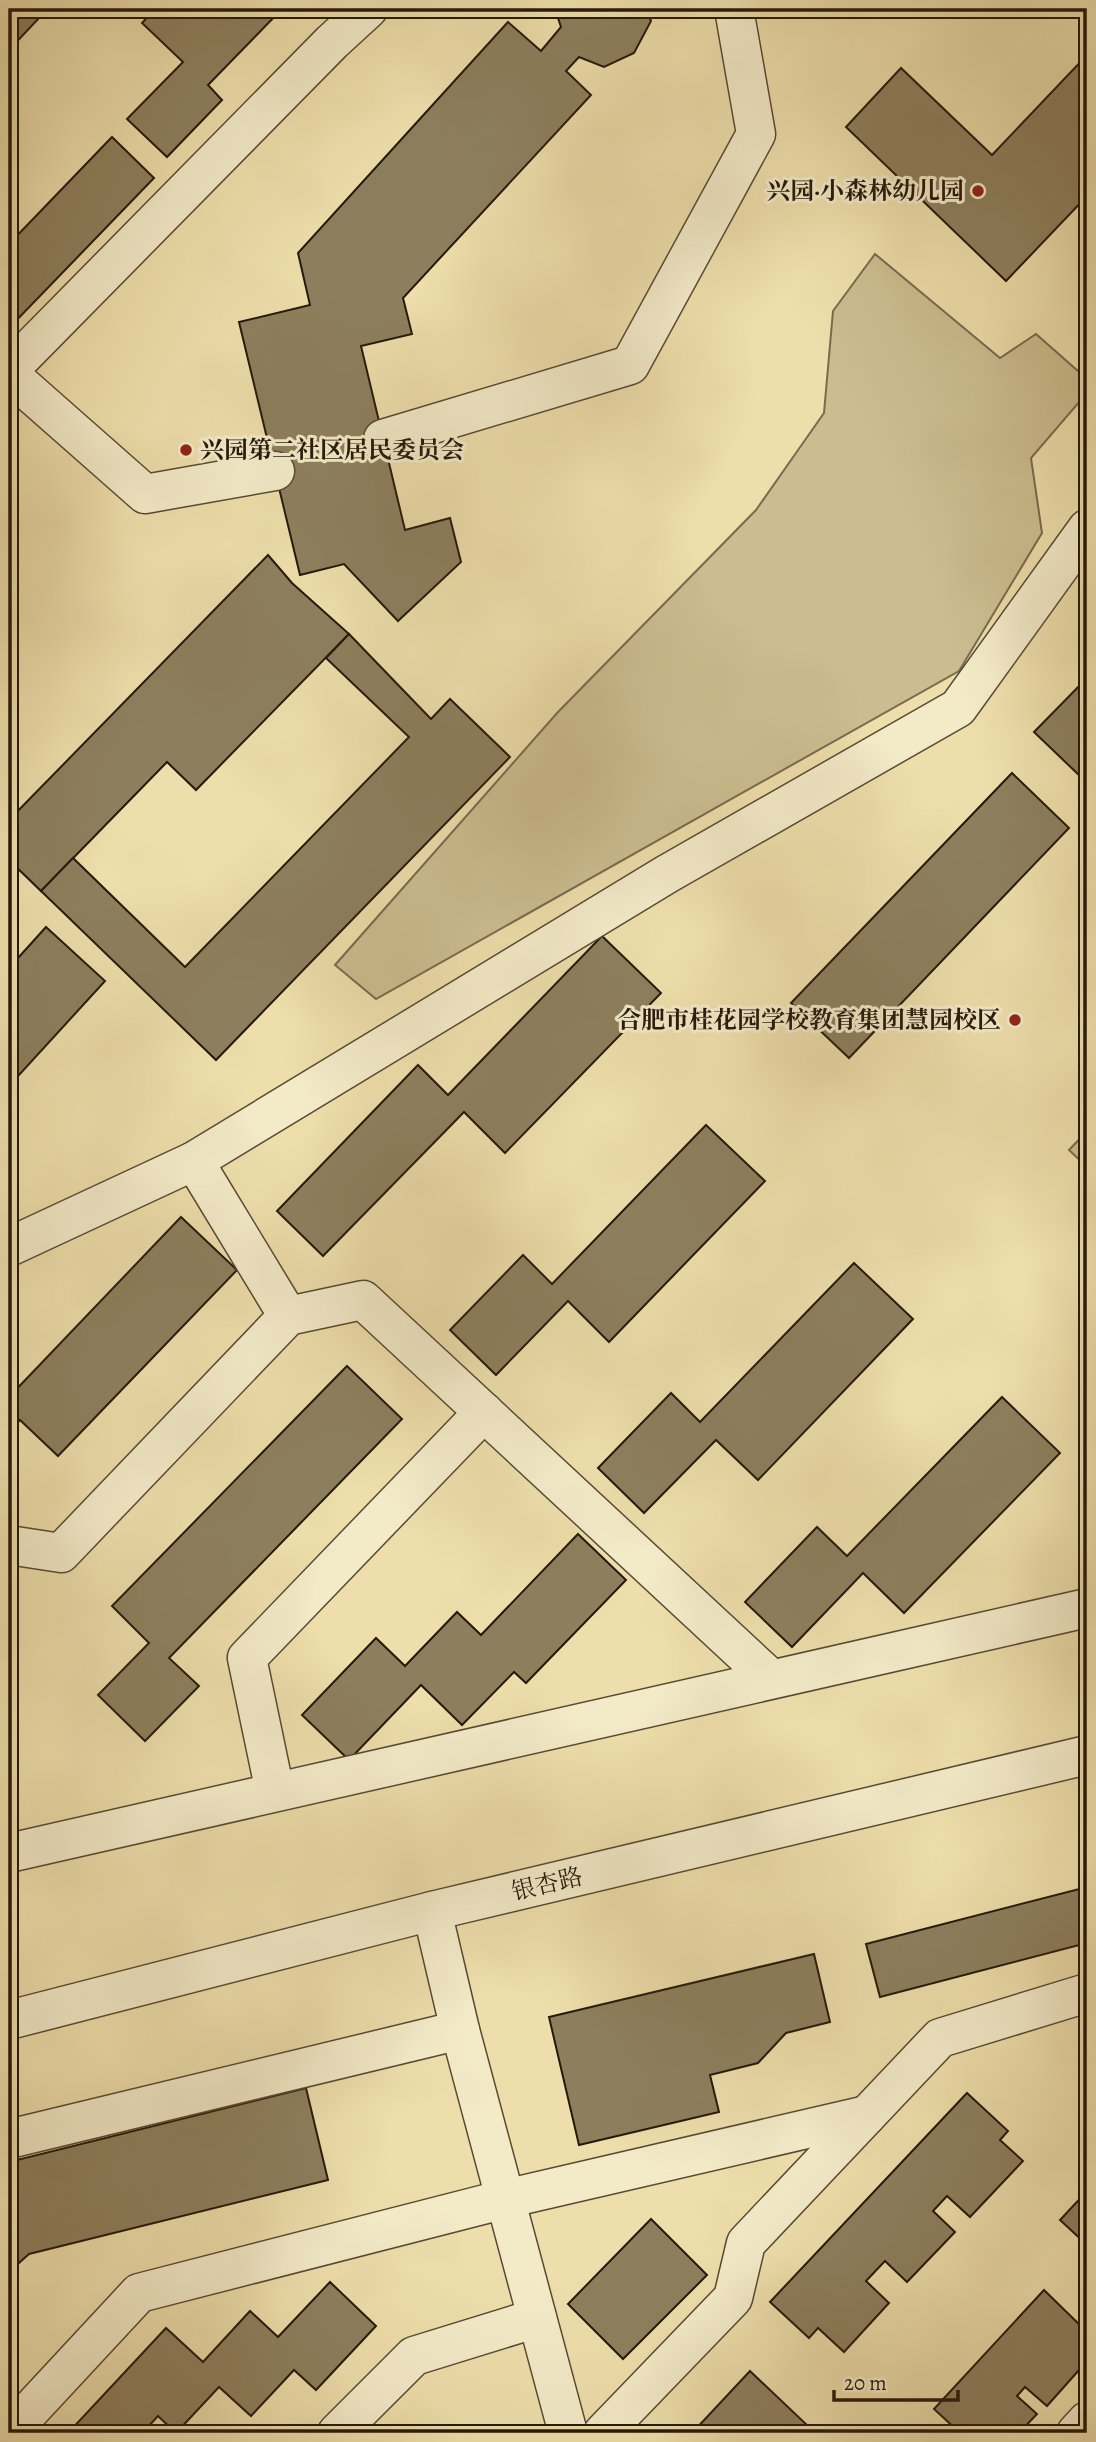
<svg xmlns="http://www.w3.org/2000/svg" width="1096" height="2442" font-family="Alegreya,'Noto Serif SC',serif">
  <style>
    .green { fill: #cbbd90; stroke: #786b4e; stroke-width: 2 }
    .building { fill: #8d7f5e; stroke: #26190b; stroke-width: 2 }
    .lines { fill: none; stroke-linecap: round; stroke-linejoin: round }
    .minor-casing { stroke: #584a33; stroke-width: 41 }
    .minor { stroke: #f3eac8; stroke-width: 38 }
    .poi-dot { fill: #8f2418; stroke: #f3eac8; stroke-width: 2.5 }
    .labels { text-anchor: middle; stroke-width: 6; stroke-linejoin: round; paint-order: stroke }
    .poi-label { font-size: 24px; font-weight: bold; fill: #26190b; stroke: #f3eac8; text-anchor: end }
    .street-label { font-size: 24px; fill: #26190b; stroke: #f3eac8 }
  </style>
  <rect width="100%" height="100%" fill="#eddeab"/>
  <filter id="stains"><feTurbulence type="fractalNoise" baseFrequency=".00286" numOctaves="4"/><feColorMatrix values="0 0 0 0 .2 0 0 0 0 .09 0 0 0 0 .02 0 0 0 .5 -.17"/></filter>
  <radialGradient id="worn" r=".72"><stop offset=".6" stop-color="#630" stop-opacity="0"/><stop offset="1" stop-color="#630" stop-opacity=".3"/></radialGradient>
  <!-- green -->
  <g class="green">
    <path d="M875,254L1000,358L1036,334L1087,379V393L1031,458L1042,533L959,671L376,999L335,965L558,712L756,510L824,413L833,311Z"/>
    <path d="M1087,1131V1167L1069,1150Z"/>
  </g>
  <!-- building -->
  <g class="building">
    <path d="M9,9H29L39,18L9,50Z"/>
    <path d="M155,9H282L208,85L222,100L167,157L127,119L183,62L142,23Z"/>
    <path d="M555,9H646L651,21L634,53L604,67L579,57L566,71L591,95L403,298L412,334L361,346L405,530L450,518L461,562L398,621L344,564L300,575L239,322L310,305L298,253L508,22L541,51L561,27Z"/>
    <path d="M1087,55V196L1006,281L846,127L901,68L992,155Z"/>
    <path d="M112,137L154,178L9,328V244Z"/>
    <path d="M268,555L292,583L349,634L196,790L167,762L41,891L9,860V820Z"/>
    <path d="M349,634L431,719L450,699L510,757L216,1060L41,891L73,858L185,967L409,737L326,658Z"/>
    <path d="M1087,678V771L1081,777L1034,732Z"/>
    <path d="M1012,773L1069,828L849,1058L791,1003Z"/>
    <path d="M46,927L105,981L9,1086V968Z"/>
    <path d="M602,936L661,993L505,1153L464,1112L323,1256L277,1211L418,1065L448,1095Z"/>
    <path d="M706,1125L765,1181L609,1342L568,1301L496,1375L450,1330L523,1255L552,1284Z"/>
    <path d="M181,1217L237,1270L58,1456L20,1420L9,1432V1397Z"/>
    <path d="M854,1263L913,1319L758,1480L716,1440L644,1513L598,1468L671,1393L700,1422Z"/>
    <path d="M347,1366L402,1419L169,1658L199,1686L145,1741L98,1695L149,1643L112,1606Z"/>
    <path d="M1002,1397L1060,1453L904,1613L863,1573L792,1647L745,1602L817,1527L847,1556Z"/>
    <path d="M578,1534L626,1580L526,1683L514,1672L462,1725L421,1685L349,1760L302,1715L376,1638L405,1666L457,1612L481,1635Z"/>
    <path d="M1087,1887V1943L880,1997L866,1944Z"/>
    <path d="M814,1954L830,2022L786,2033L758,2063L710,2075L719,2112L579,2145L549,2017Z"/>
    <path d="M306,2088L328,2180L29,2254L9,2272V2162Z"/>
    <path d="M967,2093L1008,2131L1000,2140L1023,2161L970,2217L947,2196L933,2211L955,2232L907,2282L885,2261L866,2281L889,2303L844,2352L818,2328L809,2338L770,2302Z"/>
    <path d="M1087,2191V2245L1060,2220Z"/>
    <path d="M651,2219L707,2275L623,2359L568,2304Z"/>
    <path d="M330,2282L376,2326L316,2390L294,2370L251,2416L219,2387L176,2433L158,2416L147,2428L153,2433H68L166,2328L203,2362L250,2311L278,2337Z"/>
    <path d="M1044,2290L1087,2332V2361L1047,2406L1025,2387L1017,2396L1037,2414L1019,2433H960L934,2409Z"/>
    <path d="M750,2371L808,2426L802,2433H692Z"/>
  </g>
  <g class="lines">
    <!-- minor casing -->
    <g class="minor-casing">
      <g id="minor">
        <path d="M9,370L332,42L368,9"/>
        <path d="M9,374L145,494L275,471"/>
        <path d="M383,439L630,365L756,134L734,9"/>
        <path d="M194,1161L288,1316"/>
        <path d="M9,1247L194,1161L667,874L958,708L1087,529"/>
        <path d="M9,1545L61,1553L288,1316L363,1300L771,1679"/>
        <path d="M275,1792L247,1658L484,1412"/>
        <path d="M9,1853L1087,1608"/>
        <path d="M432,1911L460,2030L568,2433"/>
        <path d="M9,2020L432,1911L1087,1755"/>
        <path d="M9,2139L460,2030"/>
        <path d="M9,2433L139,2293L505,2199L867,2115"/>
        <path d="M337,2433L414,2356L537,2318"/>
        <path d="M603,2433L733,2298L746,2243L940,2038L1087,1993"/>
        <path d="M1076,2433L1087,2421"/>
      </g>
    </g>
    <!-- minor -->
    <use href="#minor" class="minor"/>
  </g>
  <!-- markers -->
  <g class="poi-dot">
    <circle cx="978" cy="191" r="7"/>
    <circle cx="186" cy="450" r="7"/>
    <circle cx="1015" cy="1020" r="7"/>
  </g>
  <g class="labels">
    <!-- poi labels -->
    <g class="poi-label">
      <text x="964" y="199">兴园·小森林幼儿园</text>
      <text x="200" y="458" text-anchor="start">兴园第二社区居民委员会</text>
      <text x="1001" y="1028">合肥市桂花园学校教育集团慧园校区</text>
    </g>
    <!-- street labels -->
    <g class="street-label">
      <text transform="translate(547 1884) rotate(-13)" y="8">银杏路</text>
    </g>
  </g>
  <!-- margin -->
  <rect width="1096" height="2442" fill="none" stroke="#eddeab" stroke-width="35"/>
  <rect x="10" y="10" width="1075" height="2421" fill="none" stroke="#26190b" stroke-width="3.5"/>
  <rect x="18" y="18" width="1061" height="2407" fill="none" stroke="#26190b" stroke-width="2"/>
  <!-- scale -->
  <path d="M834 2390v10h124v-10" fill="none" stroke="#26190b" stroke-width="3.5"/>
  <text x="844" y="2390" font-size="21" fill="#26190b" stroke="#f3eac8" stroke-width="5" paint-order="stroke">20 m</text>
  <rect width="100%" height="100%" filter="url(#stains)"/>
  <rect width="100%" height="100%" fill="url(#worn)"/>
</svg>
